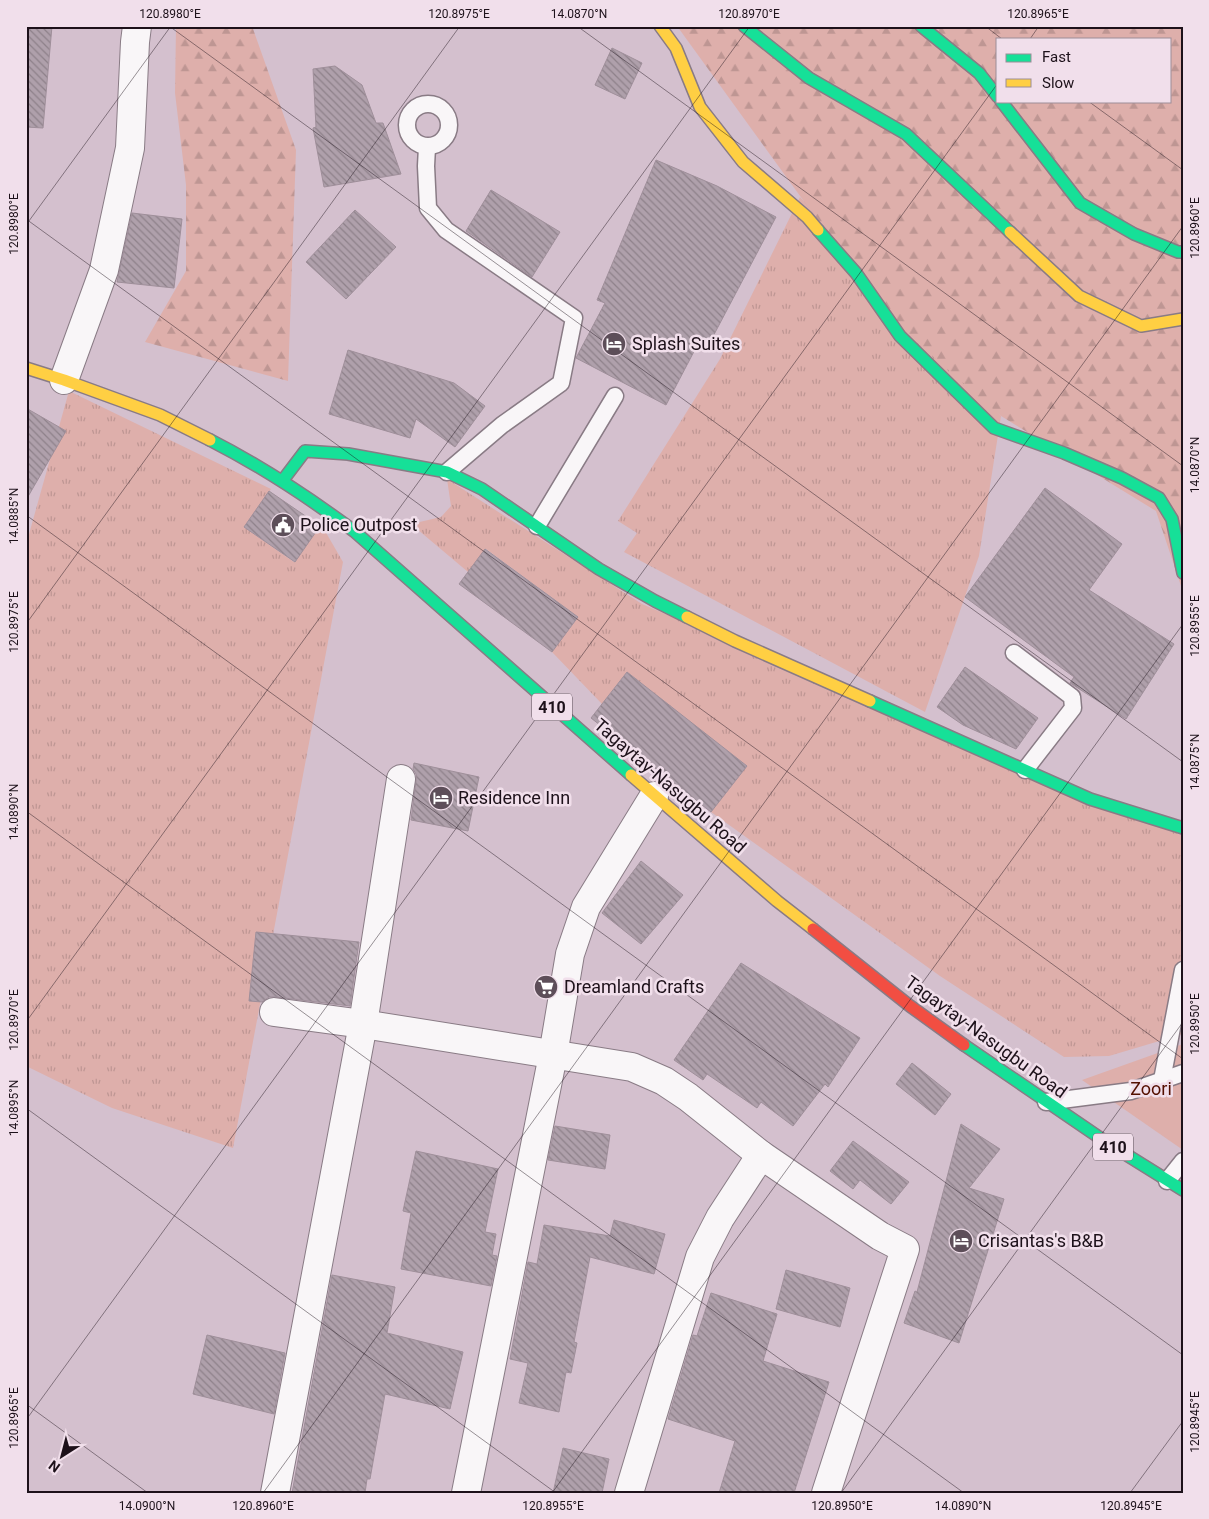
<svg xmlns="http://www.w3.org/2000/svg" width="1209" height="1519" font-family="Roboto,sans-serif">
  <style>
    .grass { fill: url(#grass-tufts) }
    .forest { fill: url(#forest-firs); fill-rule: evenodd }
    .green { fill: #deafab }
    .building { fill: url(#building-back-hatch); stroke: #9f8f9a }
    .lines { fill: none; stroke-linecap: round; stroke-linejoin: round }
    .lane-casing { stroke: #897b85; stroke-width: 19 }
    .street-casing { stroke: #897b85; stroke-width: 30 }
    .fast-casing { stroke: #897b85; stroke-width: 14 }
    .slow-casing { stroke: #897b85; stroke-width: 14 }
    .jam-casing { stroke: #897b85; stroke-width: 14 }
    .lane { stroke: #f9f6f8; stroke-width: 16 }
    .street { stroke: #f9f6f8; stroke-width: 28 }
    .fast { stroke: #16e098; stroke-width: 11 }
    .slow { stroke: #ffcf43; stroke-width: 11 }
    .jam { stroke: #f24e42; stroke-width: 11 }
    .ticks { fill: none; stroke: #1d111a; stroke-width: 1; stroke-opacity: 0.45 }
    .labels { text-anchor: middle; stroke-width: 5; stroke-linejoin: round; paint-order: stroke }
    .shield { fill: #f1dfeb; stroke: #5d4f59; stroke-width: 1 }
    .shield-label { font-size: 16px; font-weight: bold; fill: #1d111a }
    .poi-label { font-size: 18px; fill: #1d111a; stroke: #f1dfeb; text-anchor: start }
    .street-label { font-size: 18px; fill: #1d111a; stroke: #f1dfeb }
    .park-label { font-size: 18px; fill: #530f00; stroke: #f1dfeb }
    .neatline { fill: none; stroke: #1d111a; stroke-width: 2 }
    .ticks-label { font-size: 12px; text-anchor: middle; fill: #1d111a }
  </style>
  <defs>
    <pattern id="grass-tufts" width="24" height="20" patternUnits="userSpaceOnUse" patternTransform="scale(1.25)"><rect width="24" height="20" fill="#deafab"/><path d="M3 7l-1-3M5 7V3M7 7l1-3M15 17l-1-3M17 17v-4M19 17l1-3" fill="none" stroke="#be9693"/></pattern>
    <pattern id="forest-firs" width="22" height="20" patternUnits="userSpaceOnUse" patternTransform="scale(1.25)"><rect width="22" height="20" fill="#deafab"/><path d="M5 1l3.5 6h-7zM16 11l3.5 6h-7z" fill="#be9693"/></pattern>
    <pattern id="building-back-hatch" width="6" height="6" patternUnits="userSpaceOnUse" patternTransform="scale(1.25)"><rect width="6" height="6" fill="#afa0ab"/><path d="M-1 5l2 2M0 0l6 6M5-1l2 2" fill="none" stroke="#8e818a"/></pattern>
  </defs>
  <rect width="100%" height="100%" fill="#d4c0ce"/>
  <!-- grass -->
  <g class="grass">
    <path d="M800,197L1001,416L979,556L925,712L624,552L637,533L618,521L720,359Z"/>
    <path d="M69,391L271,489L244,527L294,562L321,524L343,562L233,1148L112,1108L26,1066V545Z"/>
    <path d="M447,479L642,604L1183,836V1034L1109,1056L1064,1057L940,976L711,812L747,766L627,672L602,704L552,652L578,617L486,549L468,572L411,524L441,517L451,506Z"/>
  </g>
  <!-- forest -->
  <g class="forest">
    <path d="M176,26H252L296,150L288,381L145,342L186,271V185L175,93Z"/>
    <path d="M677,26H1183V592L1156,511L1001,416L887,316ZM998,39H1170V101H998Z"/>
  </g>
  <!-- green -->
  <path class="green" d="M1183,1044V1150L1082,1080Z"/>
  <!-- building -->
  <g class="building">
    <path d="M26,26H52L43,128L26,127Z"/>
    <path d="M612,48L642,63L625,99L595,85Z"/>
    <path d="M335,66L362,85L376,123H383L401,174L324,187L313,128L316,127L313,69Z"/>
    <path d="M656,160L717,186L776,217L709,344L700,340L666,405L576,358L605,303L597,300Z"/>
    <path d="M491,190L560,232L532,277L466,231Z"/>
    <path d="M355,210L396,247L346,299L306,262Z"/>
    <path d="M132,213L182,219L174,288L117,282Z"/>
    <path d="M348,350L454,383L485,406L455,447L416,419L410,438L329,414Z"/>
    <path d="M26,408L66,431L26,500Z"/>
    <path d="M1045,488L1122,544L1089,590L1174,644L1126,719L1070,683L1074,677L965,597Z"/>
    <path d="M269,491L320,526L295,562L244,527Z"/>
    <path d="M485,549L578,617L552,652L459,584Z"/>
    <path d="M965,667L1038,718L1016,749L963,725L937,707Z"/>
    <path d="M627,672L747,766L711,812L591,718Z"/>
    <path d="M414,763L479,777L468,831L411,820L416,781V774L413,769Z"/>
    <path d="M641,861L683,895L641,944L602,913Z"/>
    <path d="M256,932L359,942L350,1006L276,997H269L262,1002L249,1001Z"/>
    <path d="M741,963L860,1038L828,1087L825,1084L793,1126L761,1102L757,1108L707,1074L703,1080L674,1060Z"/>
    <path d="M912,1063L951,1094L935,1115L896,1084Z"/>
    <path d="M961,1124L1000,1149L969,1188L1004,1199L959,1343L904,1323L915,1291L917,1292Z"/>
    <path d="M555,1126L610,1135L605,1169L548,1160Z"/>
    <path d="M853,1141L909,1182L891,1204L860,1180L853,1189L830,1171Z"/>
    <path d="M416,1151L498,1169L485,1232L496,1234L492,1255L497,1256L491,1286L401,1269L411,1213L403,1211Z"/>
    <path d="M614,1220L665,1234L654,1274L590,1257L574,1342L577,1343L571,1373L566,1372L559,1412L519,1403L528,1363L510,1359L528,1262L537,1264L544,1225L610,1236Z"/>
    <path d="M786,1270L850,1288L840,1327L776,1309Z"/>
    <path d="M332,1275L395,1287L387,1333L463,1352L450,1409L385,1394L370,1479H367L365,1493H292Z"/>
    <path d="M711,1293L777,1314L763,1361L829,1382L794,1493H719L735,1441L668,1419L693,1335L697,1336Z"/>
    <path d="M207,1335L285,1353L274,1414L193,1394Z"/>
    <path d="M563,1448L609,1459L602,1493H553Z"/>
  </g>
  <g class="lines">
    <!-- lane casing -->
    <g class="lane-casing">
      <g id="lane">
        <circle cx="428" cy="125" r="21"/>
        <path d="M427,147L426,166L428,208L446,230L574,318L561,383L502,425L447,472"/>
        <path d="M537,526L615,396"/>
        <path d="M1014,653L1072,697L1073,708L1025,770"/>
        <path d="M1162,1080L1183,970"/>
        <path d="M1046,1102L1131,1091L1183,1073"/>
        <path d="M1167,1181L1183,1161"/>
      </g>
    </g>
    <!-- street casing -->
    <g class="street-casing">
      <g id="street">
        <path d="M64,380L104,270L130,148L135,42L137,26"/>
        <path d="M274,1012L363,1024L632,1067L664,1081L688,1097L761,1155L880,1236L905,1249L826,1493"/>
        <path d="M275,1493L363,1024L401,779"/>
        <path d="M466,1493L553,1055L570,954L586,907L654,796"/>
        <path d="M629,1493L700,1257L720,1218L761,1155"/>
      </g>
    </g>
    <!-- fast casing -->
    <g class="fast-casing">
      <g id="fast">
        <path d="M744,26L809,78L906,134L1010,232"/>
        <path d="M921,26L979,73L998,97"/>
        <path d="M1001,101L1080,203L1134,234L1178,252H1183"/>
        <path d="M818,230L856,273L900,336L994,428L1064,453L1122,478L1159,498L1172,519L1183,573"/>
        <path d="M210,440C261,466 308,497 354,531L631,775"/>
        <path d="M283,480L305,451L348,454L447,472L482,489L599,569L655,601L687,617"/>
        <path d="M870,701L1090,799L1183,828"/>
        <path d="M964,1045L1106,1142L1183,1190"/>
      </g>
    </g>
    <!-- slow casing -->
    <g class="slow-casing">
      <g id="slow">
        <path d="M660,26L676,48L700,107L743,162L807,217L818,230"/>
        <path d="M1010,232L1079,296L1141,326L1183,319"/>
        <path d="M26,368L64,380L160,415L210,440"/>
        <path d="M687,617L735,641L870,701"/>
        <path d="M631,775L777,901L813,929"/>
      </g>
    </g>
    <!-- jam casing -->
    <g class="jam-casing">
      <path id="jam" d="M813,929L910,1006L964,1045"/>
    </g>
    <!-- lane -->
    <use href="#lane" class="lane"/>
    <!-- street -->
    <use href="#street" class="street"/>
    <!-- fast -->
    <use href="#fast" class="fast"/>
    <!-- slow -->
    <use href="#slow" class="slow"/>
    <!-- jam -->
    <use href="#jam" class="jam"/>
  </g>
  <!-- ticks -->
  <path class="ticks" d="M169,26L1183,762M577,26L1183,466M985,26L1002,39M1030,39L1039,26M1088,101L1183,170M26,219L1183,1059M26,225L171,26M26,515L1183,1355M26,624L460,26M26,811L964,1493M26,1022L750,26M26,1108L556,1493M26,1404L148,1493M26,1420L998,83M263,1493L1183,226M552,1493L1183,624M841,1493L1183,1022M1130,1493L1183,1421"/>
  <!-- icons -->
  <defs>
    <g id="hotel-disc" transform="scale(1.25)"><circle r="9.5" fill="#5d4e59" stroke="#f1dfeb"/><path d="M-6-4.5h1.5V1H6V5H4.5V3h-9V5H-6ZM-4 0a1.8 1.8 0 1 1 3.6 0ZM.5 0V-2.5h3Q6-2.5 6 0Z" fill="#fff"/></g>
    <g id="civic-disc" transform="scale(1.25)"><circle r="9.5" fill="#5d4e59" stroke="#f1dfeb"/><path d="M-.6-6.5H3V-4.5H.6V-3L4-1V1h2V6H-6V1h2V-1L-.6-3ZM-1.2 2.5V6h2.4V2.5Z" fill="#fff"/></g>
    <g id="supermarket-disc" transform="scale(1.25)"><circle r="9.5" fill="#5d4e59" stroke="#f1dfeb"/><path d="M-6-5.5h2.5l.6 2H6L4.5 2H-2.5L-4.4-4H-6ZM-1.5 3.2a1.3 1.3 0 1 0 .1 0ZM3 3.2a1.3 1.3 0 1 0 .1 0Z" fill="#fff"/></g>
  </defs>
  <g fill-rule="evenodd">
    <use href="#hotel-disc" x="614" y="344"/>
    <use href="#civic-disc" x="283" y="525"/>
    <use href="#hotel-disc" x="441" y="798"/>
    <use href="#supermarket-disc" x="546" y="987"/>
    <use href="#hotel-disc" x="961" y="1241"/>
  </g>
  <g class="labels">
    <!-- shield labels -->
    <g class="shield">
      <rect x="532" y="693.5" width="40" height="27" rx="4"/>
      <rect x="1093" y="1133.5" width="40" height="27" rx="4"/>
    </g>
    <g class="shield-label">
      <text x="552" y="713">410</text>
      <text x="1113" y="1153">410</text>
    </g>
    <!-- poi labels -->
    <g class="poi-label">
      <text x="632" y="350">Splash Suites</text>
      <text x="300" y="531">Police Outpost</text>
      <text x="458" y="804">Residence Inn</text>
      <text x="564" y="993">Dreamland Crafts</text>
      <text x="978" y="1247">Crisantas's B&amp;B</text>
    </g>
    <!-- street labels -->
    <g class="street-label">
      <text transform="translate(670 786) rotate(41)" y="6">Tagaytay-Nasugbu Road</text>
      <text transform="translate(986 1037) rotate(36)" y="6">Tagaytay-Nasugbu Road</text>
    </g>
    <!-- park labels -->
    <g class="park-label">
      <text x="1151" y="1095">Zoori</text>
    </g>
  </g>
  <!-- border -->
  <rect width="1209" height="1519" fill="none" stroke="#f1dfeb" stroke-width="55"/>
  <!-- legend -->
  <rect x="996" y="38" width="175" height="65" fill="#f1dfeb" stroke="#9c8d97"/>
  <rect x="1006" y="54" width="25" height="8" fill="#16e098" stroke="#9c8d97"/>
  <text x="1042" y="62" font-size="15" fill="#1d111a">Fast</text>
  <rect x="1006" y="79" width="25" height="8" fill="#ffcf43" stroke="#9c8d97"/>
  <text x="1042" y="88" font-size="15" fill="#1d111a">Slow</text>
  <!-- north arrow -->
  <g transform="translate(62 1456) rotate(216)" stroke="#f1dfeb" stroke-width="4" paint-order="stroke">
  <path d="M0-4L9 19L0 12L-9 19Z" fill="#1d111a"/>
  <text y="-8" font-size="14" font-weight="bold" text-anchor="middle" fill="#1d111a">N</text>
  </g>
  <rect x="28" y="28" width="1154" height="1464" class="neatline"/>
  <g class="ticks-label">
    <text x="170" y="18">120.8980°E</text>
    <text x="459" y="18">120.8975°E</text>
    <text x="579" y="18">14.0870°N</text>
    <text x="749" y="18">120.8970°E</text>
    <text x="1038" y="18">120.8965°E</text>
    <text transform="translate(14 224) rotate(-90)" y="4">120.8980°E</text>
    <text transform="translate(1195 228) rotate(-90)" y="4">120.8960°E</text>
    <text transform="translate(1195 465) rotate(-90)" y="4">14.0870°N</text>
    <text transform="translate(14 516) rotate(-90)" y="4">14.0885°N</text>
    <text transform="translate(14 622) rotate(-90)" y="4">120.8975°E</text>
    <text transform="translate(1195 626) rotate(-90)" y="4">120.8955°E</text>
    <text transform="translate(1195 762) rotate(-90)" y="4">14.0875°N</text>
    <text transform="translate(14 812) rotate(-90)" y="4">14.0890°N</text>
    <text transform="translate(14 1020) rotate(-90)" y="4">120.8970°E</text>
    <text transform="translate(1195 1024) rotate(-90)" y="4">120.8950°E</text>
    <text transform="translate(14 1108) rotate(-90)" y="4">14.0895°N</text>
    <text transform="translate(14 1418) rotate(-90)" y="4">120.8965°E</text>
    <text transform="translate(1195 1422) rotate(-90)" y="4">120.8945°E</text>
    <text x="147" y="1510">14.0900°N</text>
    <text x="263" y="1510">120.8960°E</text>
    <text x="553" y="1510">120.8955°E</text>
    <text x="842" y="1510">120.8950°E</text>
    <text x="963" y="1510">14.0890°N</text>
    <text x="1131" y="1510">120.8945°E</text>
  </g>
</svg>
